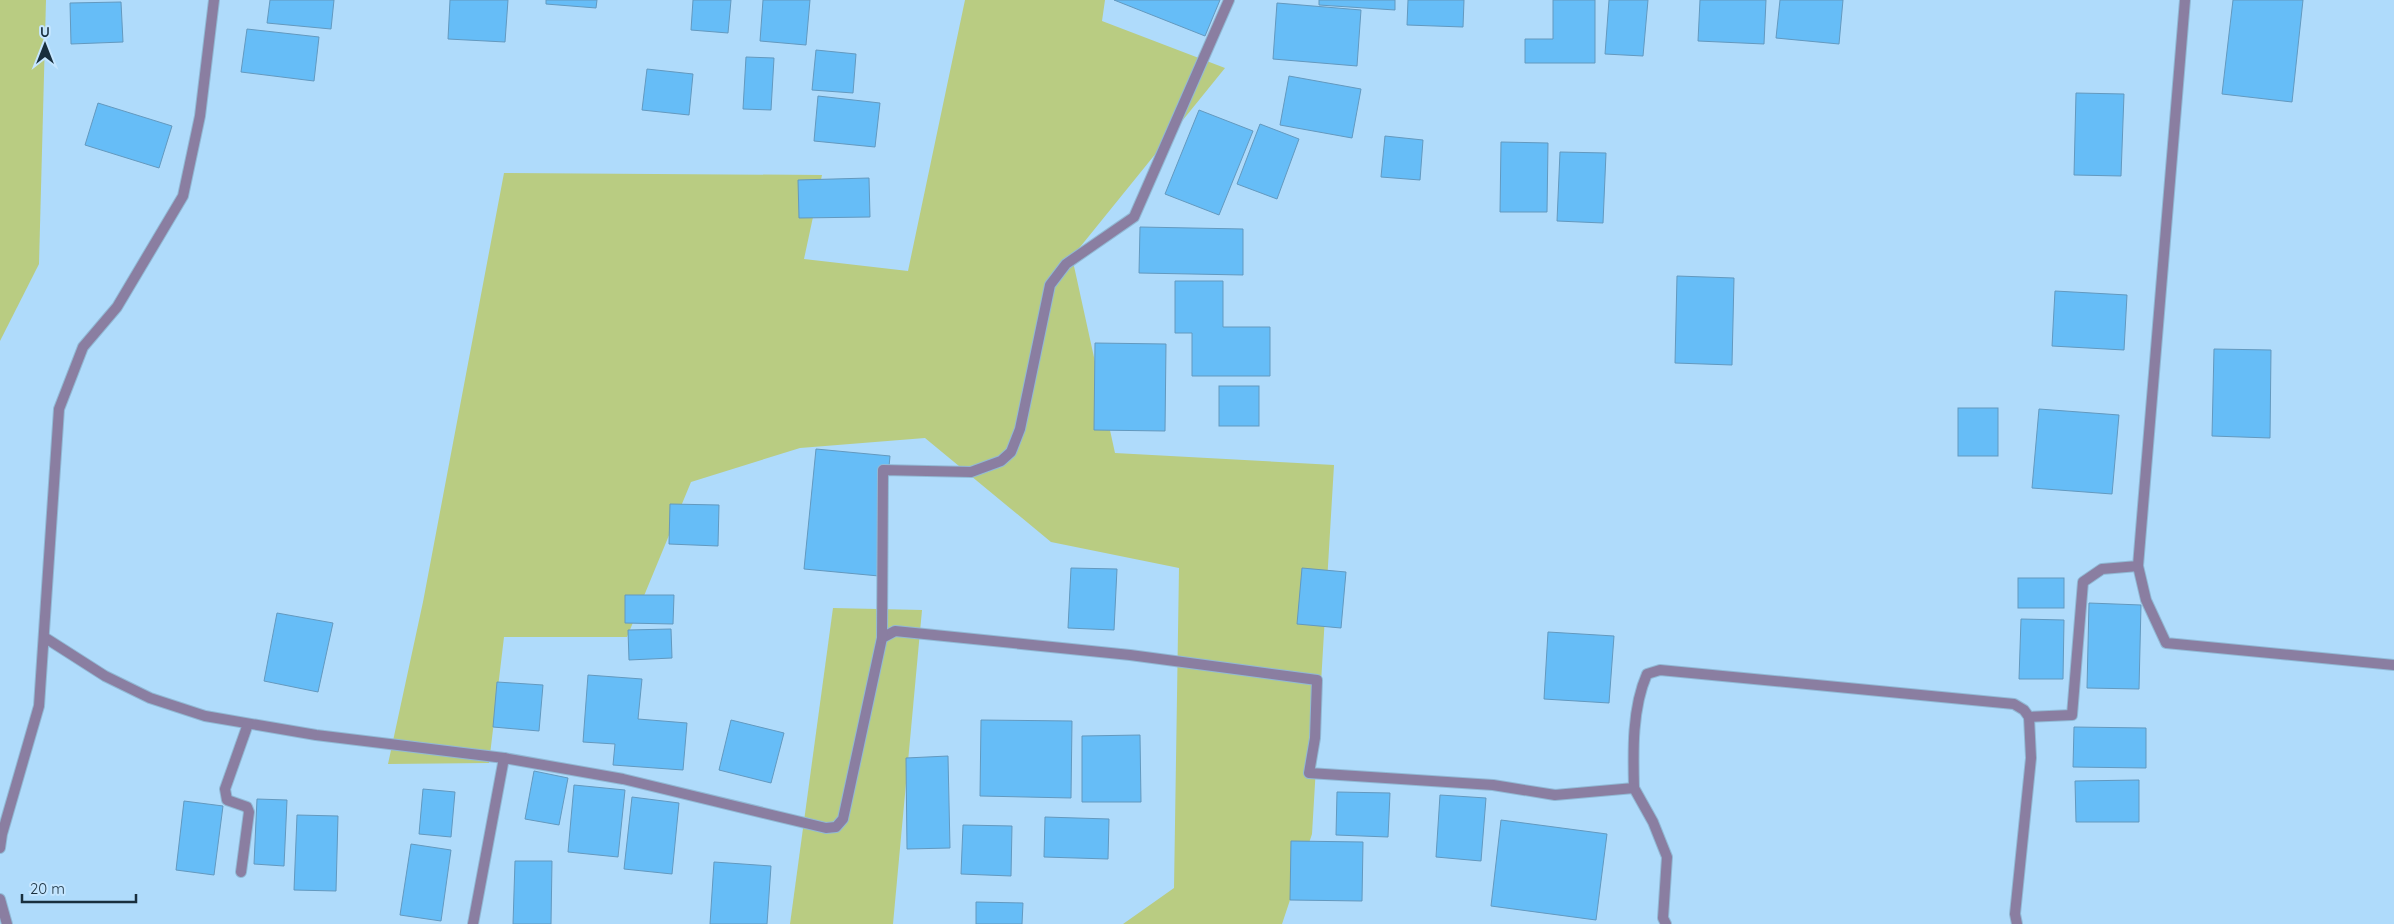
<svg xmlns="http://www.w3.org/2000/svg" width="2394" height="924" font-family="Quicksand,sans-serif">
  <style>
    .green { fill: #b9cc82 }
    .building { fill: #66bdf7; stroke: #6399bf }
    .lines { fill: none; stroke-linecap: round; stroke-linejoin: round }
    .street-casing { stroke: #91b9d5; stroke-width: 12 }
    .street { stroke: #8a7ea1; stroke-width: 10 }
  </style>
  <rect width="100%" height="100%" fill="#afdbfb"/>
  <!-- green -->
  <g class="green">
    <path d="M0,0H46L39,264L0,341Z"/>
    <path d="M965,0H1105L1102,21L1225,68L1072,257L1115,453L1334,465L1312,834L1282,924H1123L1174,888L1179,568L1051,542L925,438L800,448L691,482L627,637H504L489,763L388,764L423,602L504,173L822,175L804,259L908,271Z"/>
    <path d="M833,608L922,610L893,924H790Z"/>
  </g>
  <!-- building -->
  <g class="building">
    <path d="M270,0H334L331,29L267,23Z"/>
    <path d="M450,0H508L505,42L448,39Z"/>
    <path d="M546,0H597L596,8L546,4Z"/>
    <path d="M693,0H731L728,33L691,30Z"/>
    <path d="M763,0H810L806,45L760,41Z"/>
    <path d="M1114,0H1220L1205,36Z"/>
    <path d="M1319,0H1395V10L1319,5Z"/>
    <path d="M1408,0H1464L1463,27L1407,25Z"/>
    <path d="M1553,0H1595V63H1525V39H1553Z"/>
    <path d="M1609,0H1648L1643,56L1605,54Z"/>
    <path d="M1700,0H1766L1764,44L1698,41Z"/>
    <path d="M1780,0H1843L1839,44L1776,38Z"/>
    <path d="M2233,0H2303L2292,102L2222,94Z"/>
    <path d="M121,2L123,42L71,44L70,3Z"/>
    <path d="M1277,3L1361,10L1357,66L1273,59Z"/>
    <path d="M247,29L319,37L314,81L241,72Z"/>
    <path d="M816,50L856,54L853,93L812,90Z"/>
    <path d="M746,57L774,58L771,110L743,109Z"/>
    <path d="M647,69L693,74L689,115L642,110Z"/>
    <path d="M1289,76L1361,89L1352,138L1280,125Z"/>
    <path d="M2076,93L2124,94L2121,176L2074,175Z"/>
    <path d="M818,96L880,103L875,147L814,141Z"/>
    <path d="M98,103L172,126L159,168L85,145Z"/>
    <path d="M1199,110L1253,131L1219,215L1165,194Z"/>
    <path d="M1260,124L1299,139L1277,199L1237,184Z"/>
    <path d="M1385,136L1423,140L1420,180L1381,177Z"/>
    <path d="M1501,142L1548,143L1547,212H1500Z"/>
    <path d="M1560,152L1606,153L1603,223L1557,221Z"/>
    <path d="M869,178L870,217L799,218L798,180Z"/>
    <path d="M1140,227L1243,229V275L1139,273Z"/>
    <path d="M1677,276L1734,278L1732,365L1675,363Z"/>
    <path d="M1175,281H1223V327H1270V376H1192V333H1175Z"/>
    <path d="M2055,291L2127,295L2124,350L2052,346Z"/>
    <path d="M1095,343L1166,344L1165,431L1094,430Z"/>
    <path d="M2214,349L2271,350L2270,438L2212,436Z"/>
    <rect x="1219" y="386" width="40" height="40"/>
    <rect x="1958" y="408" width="40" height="48"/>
    <path d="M2039,409L2119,415L2112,494L2032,488Z"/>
    <path d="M816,449L890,456L879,576L804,569Z"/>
    <path d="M670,504L719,505L718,546L669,544Z"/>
    <path d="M1071,568L1117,569L1114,630L1068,628Z"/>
    <path d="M1302,568L1346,572L1341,628L1297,624Z"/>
    <rect x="2018" y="578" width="46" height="30"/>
    <path d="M625,595H674L673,624L625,623Z"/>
    <path d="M2089,603L2141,605L2139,689L2087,688Z"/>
    <path d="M277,613L333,623L318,692L264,681Z"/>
    <path d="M2021,619L2064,620L2063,679H2019Z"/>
    <path d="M671,629L672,658L629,660L628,630Z"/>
    <path d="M1548,632L1614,636L1609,703L1544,699Z"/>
    <path d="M588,675L642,679L638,719L687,723L683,770L613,765L615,744L583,742Z"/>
    <path d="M497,682L543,685L539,731L493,727Z"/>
    <path d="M731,720L784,733L771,783L719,770Z"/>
    <path d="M981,720L1072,721L1071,798L980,796Z"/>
    <path d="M2074,727L2146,728V768L2073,767Z"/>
    <path d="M1140,735L1141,802H1082V736Z"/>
    <path d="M948,756L950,848L907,849L906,758Z"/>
    <path d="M534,771L568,778L559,825L525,819Z"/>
    <path d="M2139,780V822H2076L2075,781Z"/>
    <path d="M574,785L625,790L618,857L568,852Z"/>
    <path d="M423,789L455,792L451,837L419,834Z"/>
    <path d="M1337,792L1390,793L1388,837L1336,835Z"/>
    <path d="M1440,795L1486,798L1481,861L1436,857Z"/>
    <path d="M632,797L679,803L672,874L624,869Z"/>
    <path d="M257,799L287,800L284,866L254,864Z"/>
    <path d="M184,801L223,806L214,875L176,870Z"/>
    <path d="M297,815L338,816L336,891L294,890Z"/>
    <path d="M1045,817L1109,819L1108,859L1044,857Z"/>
    <path d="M1501,820L1607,834L1596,920L1491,906Z"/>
    <path d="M963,825L1012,826L1011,876L961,874Z"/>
    <path d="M1291,841L1363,842L1362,901L1290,900Z"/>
    <path d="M411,844L451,850L441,921L400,915Z"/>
    <path d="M515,861H552L551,924H513Z"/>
    <path d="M714,862L771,866L767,924H710Z"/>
    <path d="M976,902L1023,903L1022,924H976Z"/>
  </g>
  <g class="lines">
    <!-- street casing -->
    <g class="street-casing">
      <g id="street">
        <path d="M2138,566L2146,600L2166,643L2394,665"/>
        <path d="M44,637L105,676L150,698L205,716L316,735L504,758L623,779L826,828L836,827L843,819L882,638L895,631L1130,655L1317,680L1315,738L1309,773L1493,785L1555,795L1634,788C1633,751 1632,708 1647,674L1660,670L2014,704L2024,710L2029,717L2031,758L2015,914L2017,924"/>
        <path d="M882,638L883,470L971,472L1001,461L1011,452L1020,429L1050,285L1066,264L1134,217L1229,0"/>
        <path d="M2029,717L2072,715L2083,582L2102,569L2138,566L2185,0"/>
        <path d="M1634,788L1653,822L1667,857L1663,918L1666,924"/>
        <path d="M0,848L2,834L39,706L59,409L83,347L117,307L183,196L200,116L214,0"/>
        <path d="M241,872L249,812L247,807L227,800L225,789L248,724"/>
        <path d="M0,899L7,924"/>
        <path d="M473,924L504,758"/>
      </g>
    </g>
    <!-- street -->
    <use href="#street" class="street"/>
  </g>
  <!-- north arrow -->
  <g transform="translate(45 45)" stroke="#c5e6ff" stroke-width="4" paint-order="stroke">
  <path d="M0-4L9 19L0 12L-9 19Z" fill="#182f3e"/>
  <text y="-8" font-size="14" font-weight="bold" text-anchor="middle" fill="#182f3e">U</text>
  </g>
  <!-- scale -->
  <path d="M22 894v8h114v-8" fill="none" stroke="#182f3e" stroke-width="2.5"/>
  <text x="30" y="894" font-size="15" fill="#182f3e" stroke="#c5e6ff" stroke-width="4" paint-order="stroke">20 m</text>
</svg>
